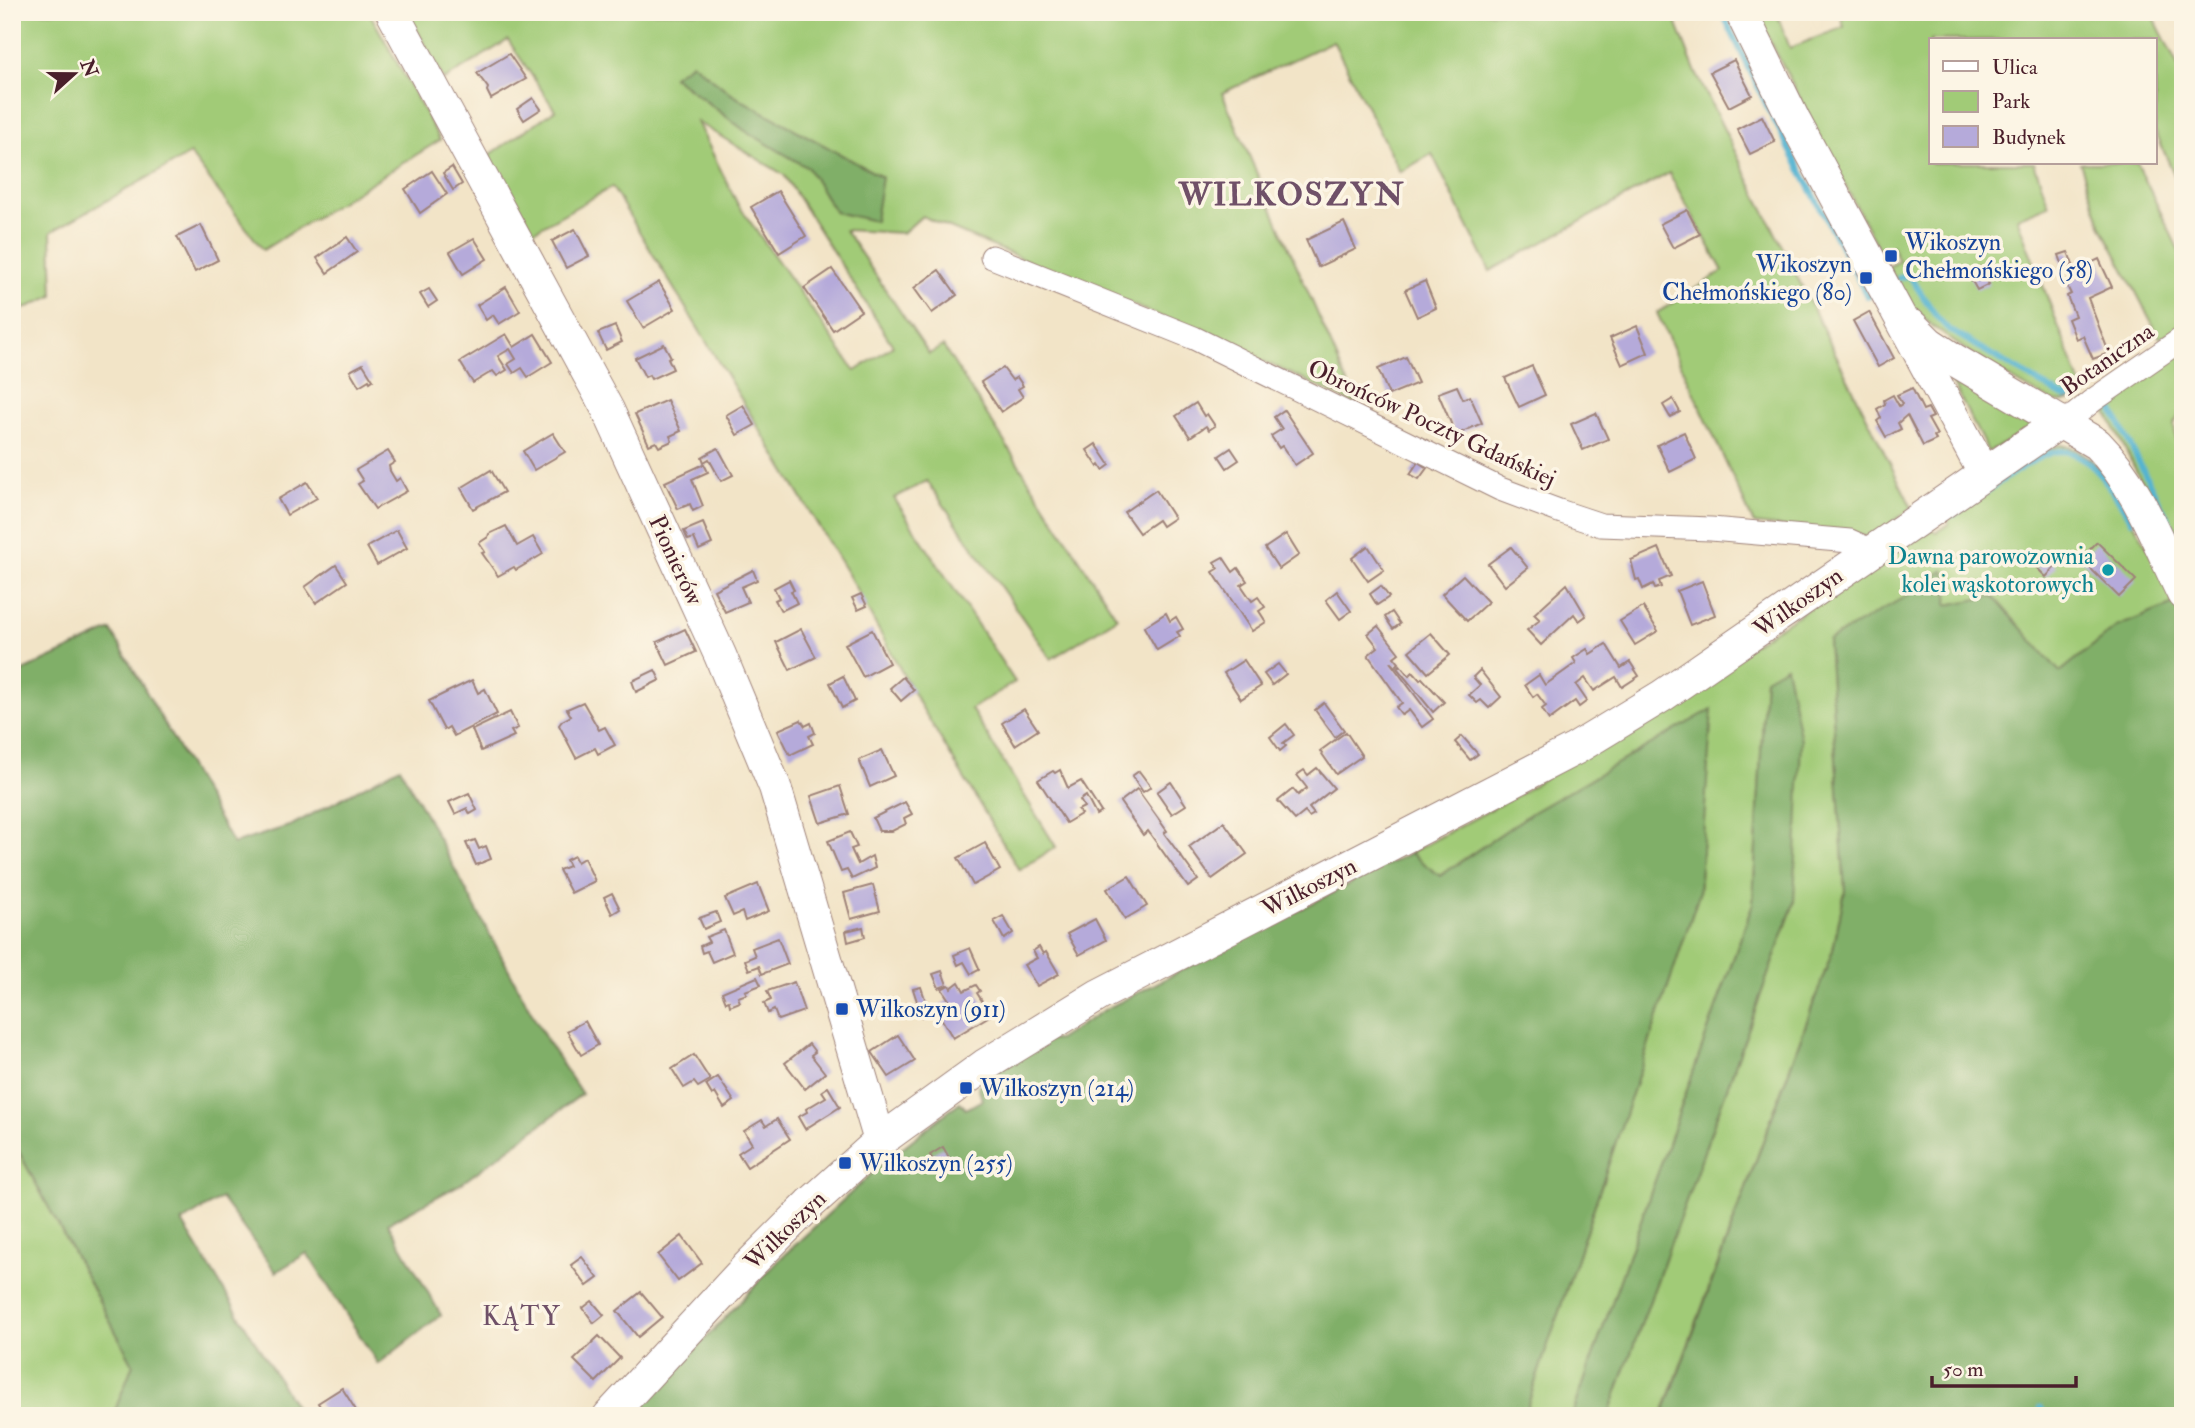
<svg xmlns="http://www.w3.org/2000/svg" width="2195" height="1428" font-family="'IM FELL Double Pica',serif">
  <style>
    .green { fill: #a1cb77; stroke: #767551; stroke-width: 2; fill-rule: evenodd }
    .forest { fill: #80af68; stroke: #65674a; stroke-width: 2 }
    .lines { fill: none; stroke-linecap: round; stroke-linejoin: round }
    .stream { stroke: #53b3d1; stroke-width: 6 }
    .building { fill: #b5aada }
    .street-casing { stroke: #9e8279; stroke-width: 25 }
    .secondary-casing { stroke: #9e8279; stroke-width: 34 }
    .street { stroke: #fff; stroke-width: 23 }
    .secondary { stroke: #fff; stroke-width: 32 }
    .transit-dot { fill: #1a4fb4; stroke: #fcf5e5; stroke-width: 2.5 }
    .culture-dot { fill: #0f9aa8; stroke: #fcf5e5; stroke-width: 2.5 }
    .labels { text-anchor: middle; stroke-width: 7; stroke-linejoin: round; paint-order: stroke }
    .transit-label { font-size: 24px; fill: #164399; stroke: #fcf5e5; text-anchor: start }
    .street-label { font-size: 24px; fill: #4a1f2b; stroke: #fcf5e5 }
    .culture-label { font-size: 24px; fill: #0d838f; stroke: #fcf5e5; text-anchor: end }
    .neighbourhood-label { font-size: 26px; letter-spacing: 2px; fill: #6f5068; stroke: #fcf5e5 }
    .district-label { font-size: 32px; font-weight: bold; letter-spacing: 2px; fill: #6f5068; stroke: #fcf5e5 }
  </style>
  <rect width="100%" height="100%" fill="#fcf5e5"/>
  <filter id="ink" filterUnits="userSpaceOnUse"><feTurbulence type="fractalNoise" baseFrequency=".0143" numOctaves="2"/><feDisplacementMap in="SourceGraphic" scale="14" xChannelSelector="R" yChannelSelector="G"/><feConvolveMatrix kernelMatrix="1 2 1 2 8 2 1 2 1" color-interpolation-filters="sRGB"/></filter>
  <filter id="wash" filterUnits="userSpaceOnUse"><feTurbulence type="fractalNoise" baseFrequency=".00686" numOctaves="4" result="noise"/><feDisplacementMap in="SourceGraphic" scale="28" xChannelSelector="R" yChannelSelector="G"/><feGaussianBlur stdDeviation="1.57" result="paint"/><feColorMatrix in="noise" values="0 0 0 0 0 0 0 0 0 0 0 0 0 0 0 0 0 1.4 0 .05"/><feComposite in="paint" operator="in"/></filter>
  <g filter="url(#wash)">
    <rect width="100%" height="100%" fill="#f2e4c7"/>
    <!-- green -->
    <g class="green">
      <path d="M12,12H369L440,140L263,250L190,154L51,232L53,296L12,314Z"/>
      <path d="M407,12H1672L1696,73L1912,508L1872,537L1754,524L1657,313L1723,271L1669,173L1490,271L1432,154L1400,172L1333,41L1222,93L1357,405C1215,336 1067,279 922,216L903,233L845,230L929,354L943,346L1117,618L1051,659L927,481L894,498L1015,682L971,709L1056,847L1019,870L915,696L849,576L612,187L530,233L488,156L555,110L508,40L444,80ZM692,63L734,96L882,177L874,220L835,212L808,168L744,130L673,77ZM697,122L784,175L893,346L855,371L737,203Z"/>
      <path d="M1755,12H1776L1790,48L1844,27L1840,12H2151L2183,76V195L2155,131V40H1931V163H2034L2049,205L2017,218L2082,388L2070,394V400C2066,401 2063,403 2059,402C2040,401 1941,335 1926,320C1910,304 1899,286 1888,267L1899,261L1892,246L1880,252Z"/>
      <path d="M2080,163H2137L2183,259V325L2160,338L2102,227Z"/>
      <path d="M2183,349V409L2174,424L2177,447L2183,457V564L2107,413L2118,394Z"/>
      <path d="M1953,374L2028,418L2030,425L2026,432L1988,452L1949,376Z"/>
      <path d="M2060,445C2081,448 2091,459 2105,473L2179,602L2116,627L2060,673L1993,597L1946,605L1948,587L1944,571L1903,598L1828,641L1845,891L1833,950L1662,1416H1608L1794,903L1786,666L1765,679L1753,903L1572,1416H1524L1699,894L1711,710L1533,812L1439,876L1410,853L1518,795L1932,529L1937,532L1949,524L1947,515L2029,455Z"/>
      <path d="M12,1139L133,1364L113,1416H12Z"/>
    </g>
    <!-- forest -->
    <g class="forest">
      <path d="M692,63L734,96L882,177L875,221L835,212L808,168L744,130L673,76Z"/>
      <path d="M1944,570L1948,587L1947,605L1993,596L2060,672L2116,627L2179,602L2183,609V1416H1663L1833,950L1845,891L1828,641L1903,598Z"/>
      <path d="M111,630L233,844L292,825L400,767L547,1041L582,1094L461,1184L388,1223L441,1315L378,1364L307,1253L276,1272L221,1198L182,1222L301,1416H113L133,1364L12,1139V676Z"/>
      <path d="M1786,666L1801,740L1794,903L1608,1416H1572L1753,903L1765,678Z"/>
      <path d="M1712,709L1699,894L1524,1416H633L782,1257L883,1163L960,1102L966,1109L982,1100L978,1086L1037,1040H1058L1104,1010L1410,853L1440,876L1533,812Z"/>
    </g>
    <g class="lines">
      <!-- stream -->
      <g class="stream">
        <path d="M1722,12L1769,110L1867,296H1870"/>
        <path d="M1899,278L1909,275L1936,316L1948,329L2060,395L2066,397L2078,394"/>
        <path d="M2131,386L2111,407L2183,549"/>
        <path d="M1953,515C1978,499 2033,453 2060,451C2069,451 2078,455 2085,460C2105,475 2119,501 2132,521"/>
        <path d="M2040,1408L2044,1416"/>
      </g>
    </g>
    <g id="blocks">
      <!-- building -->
      <g class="building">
        <path d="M509,54L526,79L491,99L487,91L488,88L477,73Z"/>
        <path d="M1734,60L1752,95L1729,107L1710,72Z"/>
        <path d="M533,98L541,109L524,120L517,109Z"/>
        <path d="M1762,116L1775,142L1750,154L1737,129Z"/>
        <path d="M452,167L462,184L453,190L443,173Z"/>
        <path d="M432,171L447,194L420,213L405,189Z"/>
        <path d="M778,191L806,236L779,253L751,207Z"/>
        <path d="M1687,210L1700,234L1673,248L1660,224Z"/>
        <path d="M1344,222L1356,249L1318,267L1306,240Z"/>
        <path d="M201,225L218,260L195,272L177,237Z"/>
        <path d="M575,229L589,256L566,268L552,241Z"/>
        <path d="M347,237L357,252L327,273L317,258Z"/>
        <path d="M474,238L487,259L463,274L450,252Z"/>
        <path d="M2068,252L2073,265L2064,269L2059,255Z"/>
        <path d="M2099,259L2112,287L2088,298L2109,353L2093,359L2083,336L2076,339L2068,319L2075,316L2067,296L2071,294L2065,282L2079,276L2076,270Z"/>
        <path d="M1980,267L1989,284L1977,290L1968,274Z"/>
        <path d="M832,269L861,311L833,330L804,288Z"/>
        <path d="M939,270L957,295L932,313L914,288Z"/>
        <path d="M1425,281L1436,308L1417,317L1405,290Z"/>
        <path d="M659,282L675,309L643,328L627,301Z"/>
        <path d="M506,287L520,311L499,324L493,315L486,320L477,305Z"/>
        <path d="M429,289L437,301L428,307L420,294Z"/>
        <path d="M1869,312L1894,358L1878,367L1853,321Z"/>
        <path d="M615,326L622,342L606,350L598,333Z"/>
        <path d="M1637,326L1648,353L1622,365L1610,338Z"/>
        <path d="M506,334L514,347L535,334L552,362L528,377L522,368L514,373L508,364L516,359L510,349L498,356L507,370L497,376L493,371L473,383L460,362Z"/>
        <path d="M664,344L671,357L668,358L673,369L651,379L649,375L645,377L635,358Z"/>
        <path d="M1406,357L1418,383L1389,395L1378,369Z"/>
        <path d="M363,364L373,380L370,382L369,380L359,386L350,371Z"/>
        <path d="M1532,366L1545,395L1519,407L1505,378Z"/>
        <path d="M1003,368L1012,380L1017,377L1023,386L1018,389L1023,397L1001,412L981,382Z"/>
        <path d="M1457,386L1463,399L1470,396L1482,423L1456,435L1438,393Z"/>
        <path d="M1912,388L1923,410L1928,408L1933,417L1928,419L1937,435L1934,436L1936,440L1923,446L1907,415L1898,423L1901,429L1886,437L1877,421L1881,418L1877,409L1885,404L1884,400L1893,395L1899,406L1902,404L1897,395Z"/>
        <path d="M1673,399L1680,412L1670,417L1663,405Z"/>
        <path d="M667,400L681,431L670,436L672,441L659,447L656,442L649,445L635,414Z"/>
        <path d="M1196,403L1204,416L1207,414L1215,426L1209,430L1206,426L1190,437L1176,416Z"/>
        <path d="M743,405L755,425L737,435L726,415Z"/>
        <path d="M1284,410L1313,453L1295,465L1282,446L1279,448L1271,436L1282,429L1274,417Z"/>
        <path d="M1596,413L1608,439L1583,450L1571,424Z"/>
        <path d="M1684,432L1696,459L1670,472L1657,445Z"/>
        <path d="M553,433L565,452L534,470L523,451Z"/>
        <path d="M1096,444L1110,465L1103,470L1100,465L1098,467L1087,450Z"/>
        <path d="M718,448L733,475L721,481L709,459L704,462L702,457Z"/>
        <path d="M1231,448L1239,460L1227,468L1219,456Z"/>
        <path d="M388,451L395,462L389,466L390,471L396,481L400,478L407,491L375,509L358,484L363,481L356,470Z"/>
        <path d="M1418,462L1427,468L1419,479L1410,474Z"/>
        <path d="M704,464L708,472L692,479L703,506L693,511L690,504L678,509L665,482Z"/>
        <path d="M491,470L504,492L473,509L461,488Z"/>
        <path d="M307,482L317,498L287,515L278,499Z"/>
        <path d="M1156,490L1174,518L1162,526L1158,520L1139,533L1124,512Z"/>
        <path d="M703,523L712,544L699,550L694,538L688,540L684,531Z"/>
        <path d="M506,526L517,546L533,537L543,554L516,570L514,567L498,576L482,553L485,552L479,543L488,537L489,534Z"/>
        <path d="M397,530L407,548L377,565L367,547Z"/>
        <path d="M1286,534L1299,555L1279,569L1265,548Z"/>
        <path d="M2097,542L2136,580L2119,597L2081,559Z"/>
        <path d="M1368,546L1384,570L1368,581L1352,558Z"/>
        <path d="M1511,547L1528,568L1505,586L1488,564Z"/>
        <path d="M1659,548L1671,576L1659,581L1661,587L1655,589L1653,584L1643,589L1639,579L1636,580L1631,560Z"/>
        <path d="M2046,556L2056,566L2046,577L2035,566Z"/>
        <path d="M1223,557L1233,572L1238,568L1247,581L1241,585L1252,601L1258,597L1265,607L1259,611L1266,622L1252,631L1213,572L1218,569L1214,562Z"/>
        <path d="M336,565L347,582L316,603L305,587Z"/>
        <path d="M753,570L757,580L741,587L748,602L725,612L714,590Z"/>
        <path d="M1463,575L1488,602L1467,621L1442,594Z"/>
        <path d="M789,580L794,590L791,591L797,603L781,611L775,600L779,598L774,588Z"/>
        <path d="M1702,581L1715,615L1690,625L1677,591Z"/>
        <path d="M1567,584L1586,616L1579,621L1574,614L1541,645L1527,630L1540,620L1534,614Z"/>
        <path d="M1381,586L1389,597L1377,605L1370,594Z"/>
        <path d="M1337,591L1351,611L1340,619L1326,600Z"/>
        <path d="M861,594L867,606L858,610L852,598Z"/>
        <path d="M1643,607L1658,631L1635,645L1620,621Z"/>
        <path d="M1392,612L1400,624L1393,629L1385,617Z"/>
        <path d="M1166,613L1170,621L1176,617L1183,629L1177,632L1180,636L1157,650L1144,627Z"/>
        <path d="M1378,626L1399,653L1394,657L1399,663L1395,667L1390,662L1433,719L1422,727L1409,710L1402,715L1396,707L1402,703L1368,655L1378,647L1368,634Z"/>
        <path d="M685,629L696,652L668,665L657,642Z"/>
        <path d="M801,629L816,657L790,670L776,642Z"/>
        <path d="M872,630L889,663L863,677L845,644Z"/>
        <path d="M1431,633L1450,655L1428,673L1409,651Z"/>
        <path d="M1606,644L1621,668L1630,662L1639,676L1622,687L1616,677L1594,691L1585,678L1576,685L1587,701L1579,707L1575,701L1549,720L1542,709L1546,706L1537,694L1533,697L1525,685L1539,675L1545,685L1576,663L1573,658L1587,649L1590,654Z"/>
        <path d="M1244,660L1261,686L1241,699L1224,673Z"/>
        <path d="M1278,664L1286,674L1272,685L1264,674Z"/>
        <path d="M1400,665L1409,676L1413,672L1420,680L1422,678L1444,702L1433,712L1397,668Z"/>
        <path d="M655,670L660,680L636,692L632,681Z"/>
        <path d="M1480,670L1501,697L1489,708L1481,700L1477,703L1469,695L1480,685L1473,677Z"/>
        <path d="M843,676L855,701L842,708L830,683Z"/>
        <path d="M903,677L914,690L901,701L890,688Z"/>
        <path d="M472,680L478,693L485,689L497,714L454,736L449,727L444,730L429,701Z"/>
        <path d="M583,702L599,730L605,727L615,745L598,754L595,748L576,758L559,725L562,721L571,716L567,709Z"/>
        <path d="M1324,703L1344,730L1335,737L1315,710Z"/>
        <path d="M1024,709L1038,730L1015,745L1002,723Z"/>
        <path d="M510,712L518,728L511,731L514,736L481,751L472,730Z"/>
        <path d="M801,720L805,726L811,723L815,733L809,736L813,744L790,755L778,730Z"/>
        <path d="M1286,724L1294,735L1283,743L1286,746L1280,751L1270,737Z"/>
        <path d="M1346,732L1362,756L1336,774L1320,751Z"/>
        <path d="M1462,736L1478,754L1470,760L1455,742Z"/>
        <path d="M882,750L894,776L870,787L859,760Z"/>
        <path d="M1317,768L1334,788L1309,808L1314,814L1309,817L1305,812L1295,820L1278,801L1293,789L1298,795L1307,788L1297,775L1304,770L1308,775Z"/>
        <path d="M1060,770L1068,788L1081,781L1101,812L1096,815L1086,796L1080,800L1084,807L1078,810L1081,814L1066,823L1038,780L1053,771L1055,773Z"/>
        <path d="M1139,771L1151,787L1143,792L1132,776Z"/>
        <path d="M1171,782L1186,805L1172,814L1157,792Z"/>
        <path d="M840,786L849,814L820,823L811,796Z"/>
        <path d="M1137,789L1167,831L1164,833L1198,880L1188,887L1148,831L1143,835L1120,802Z"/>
        <path d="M469,793L477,810L470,814L467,808L455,814L449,802Z"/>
        <path d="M905,802L912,814L904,818L906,824L892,831H879L873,818Z"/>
        <path d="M1224,822L1247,854L1212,879L1189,847Z"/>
        <path d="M850,832L857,847L851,849L858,864L872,856L875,868L852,879L847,870L841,872L828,841Z"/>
        <path d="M475,840L479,849L486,846L491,859L476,865L466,843Z"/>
        <path d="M985,843L1000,870L973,885L958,858Z"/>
        <path d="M574,856L577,862L584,858L595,881L571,893L559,870L569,866L566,860Z"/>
        <path d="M1129,876L1147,906L1125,919L1107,889Z"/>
        <path d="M758,884L769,911L745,921L742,912L733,916L725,898Z"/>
        <path d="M873,885L880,911L851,919L844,893Z"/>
        <path d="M612,893L620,909L612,914L604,897Z"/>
        <path d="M716,912L720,922L704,929L699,918Z"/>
        <path d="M1003,916L1013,933L1004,939L994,921Z"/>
        <path d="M1095,919L1106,940L1079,955L1067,934Z"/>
        <path d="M863,927L865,937L848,942L846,931Z"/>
        <path d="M724,930L733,953L712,962L707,951L702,953L700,946L709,942L706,937Z"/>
        <path d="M778,938L788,964L762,974L759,966L749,970L745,960L755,956L752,948Z"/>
        <path d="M1039,947L1043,954L1046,952L1059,974L1037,986L1024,965L1037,958L1033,951Z"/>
        <path d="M970,948L979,968V970L971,974L964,962L958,965L954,955Z"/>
        <path d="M942,971L947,985L939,988L933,974Z"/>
        <path d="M757,977L761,985L745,991L747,994L738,997L740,1002L730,1006L729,1001L726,1002L722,992Z"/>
        <path d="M794,982L804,1011L778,1020L774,1010L768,1013L764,1003L771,1000L767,991Z"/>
        <path d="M959,982L964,991L976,985L980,991L977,993L991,1015L953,1038L935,1008L949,1000L942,989L949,985L951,988Z"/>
        <path d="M921,987L930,1014L922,1017L913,989Z"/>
        <path d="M585,1021L598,1045L581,1055L567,1031Z"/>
        <path d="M898,1035L915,1061L889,1077L872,1052Z"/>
        <path d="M809,1044L815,1052L811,1055L825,1073L805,1089L785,1063Z"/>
        <path d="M694,1055L710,1080L698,1087L694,1082L684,1088L672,1069Z"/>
        <path d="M718,1077L734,1101L724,1108L715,1093L712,1095L706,1085Z"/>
        <path d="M828,1087L840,1107L805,1129L798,1117L807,1112L806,1109L826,1097L822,1091Z"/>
        <path d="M777,1119L790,1139L747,1167L738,1153L752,1144L744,1131L762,1120L766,1126Z"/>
        <path d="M943,1147L951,1161L938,1168L930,1155Z"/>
        <path d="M682,1236L702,1263L678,1281L658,1255Z"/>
        <path d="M582,1257L598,1278L587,1286L571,1265Z"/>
        <path d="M641,1292L662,1317L638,1337L617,1311Z"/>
        <path d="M592,1301L604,1315L594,1323L583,1308Z"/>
        <path d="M599,1336L620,1358L596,1382L574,1360Z"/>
        <path d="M342,1388L359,1415L326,1416L318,1403Z"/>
      </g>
    </g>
  </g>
  <g filter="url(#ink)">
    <use href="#blocks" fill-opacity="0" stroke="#9e8279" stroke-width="2"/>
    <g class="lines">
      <!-- street casing -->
      <g class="street-casing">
        <g id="street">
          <path d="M992,257L1194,338L1500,489L1559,511L1601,525L1711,529L1850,541L1861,546L1867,554"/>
          <path d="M2060,422L2075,415L2092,401L2183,338"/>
        </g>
      </g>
      <!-- secondary casing -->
      <g class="secondary-casing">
        <g id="secondary">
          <path d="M392,12L608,410L720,655L775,787L880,1141"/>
          <path d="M1741,12L1794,120L1984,473"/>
          <path d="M1912,326L1929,343L1953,359L2097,444C2137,484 2158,543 2183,594"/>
          <path d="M609,1416L746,1268L810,1204L880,1141L985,1065L1099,995L1575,749L1662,696L2060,422"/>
        </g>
      </g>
      <!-- street -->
      <use href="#street" class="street"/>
      <!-- secondary -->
      <use href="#secondary" class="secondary"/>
    </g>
  </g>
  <!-- markers -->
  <g class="transit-dot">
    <rect x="1884" y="249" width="14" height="14" rx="3.5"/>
    <rect x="1859" y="271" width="14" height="14" rx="3.5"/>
    <rect x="835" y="1002" width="14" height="14" rx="3.5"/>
    <rect x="959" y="1081" width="14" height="14" rx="3.5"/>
    <rect x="838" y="1156" width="14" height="14" rx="3.5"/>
  </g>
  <circle class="culture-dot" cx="2108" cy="570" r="7"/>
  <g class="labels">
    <!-- transit labels -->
    <g class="transit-label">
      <text x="1905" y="250">Wikoszyn<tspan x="1905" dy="28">Chełmońskiego (58)</tspan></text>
      <text x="1852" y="272" text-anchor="end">Wikoszyn<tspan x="1852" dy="28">Chełmońskiego (80)</tspan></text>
      <text x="856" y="1017">Wilkoszyn (911)</text>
      <text x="980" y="1096">Wilkoszyn (214)</text>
      <text x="859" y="1171">Wilkoszyn (255)</text>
    </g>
    <!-- street labels -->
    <g class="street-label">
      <text transform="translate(2107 359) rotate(-35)" y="8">Botaniczna</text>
      <text transform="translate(1432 423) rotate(25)" y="8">Obrońców Poczty Gdańskiej</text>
      <text transform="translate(676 560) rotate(65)" y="8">Pionierów</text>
      <text transform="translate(1798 602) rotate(-35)" y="8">Wilkoszyn</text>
      <text transform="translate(1309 887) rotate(-27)" y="8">Wilkoszyn</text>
      <text transform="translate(785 1230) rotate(-44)" y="8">Wilkoszyn</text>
    </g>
    <!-- culture labels -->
    <g class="culture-label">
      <text x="2094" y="564">Dawna parowozownia<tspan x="2094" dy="28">kolei wąskotorowych</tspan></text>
    </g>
    <!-- neighbourhood labels -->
    <g class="neighbourhood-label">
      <text x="522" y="1325">KĄTY</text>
    </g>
    <!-- district labels -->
    <g class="district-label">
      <text x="1292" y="205">WILKOSZYN</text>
    </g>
  </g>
  <!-- margin -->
  <rect width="2195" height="1428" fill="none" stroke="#fcf5e5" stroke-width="42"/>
  <!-- legend -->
  <rect x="1929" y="38" width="228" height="126" fill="#fcf5e5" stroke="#b59f9b" stroke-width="2"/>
  <rect x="1943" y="61" width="35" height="10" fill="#ffffff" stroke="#b59f9b" stroke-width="2"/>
  <text x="1992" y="74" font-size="21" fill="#4a1f2b">Ulica</text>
  <rect x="1943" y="91" width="35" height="21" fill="#a1cb77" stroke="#b59f9b" stroke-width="2"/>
  <text x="1992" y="108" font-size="21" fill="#4a1f2b">Park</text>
  <rect x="1943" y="126" width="35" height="21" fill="#b5aada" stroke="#b59f9b" stroke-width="2"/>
  <text x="1992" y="144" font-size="21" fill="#4a1f2b">Budynek</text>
  <!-- north arrow -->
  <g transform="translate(74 74) rotate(69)" stroke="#fcf5e5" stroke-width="5" paint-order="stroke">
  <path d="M0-5L12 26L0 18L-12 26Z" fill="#4a1f2b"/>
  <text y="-10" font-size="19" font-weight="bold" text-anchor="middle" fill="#4a1f2b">N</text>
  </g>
  <!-- scale -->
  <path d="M1932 1376v10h144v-10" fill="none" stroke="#4a1f2b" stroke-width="3.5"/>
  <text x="1943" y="1376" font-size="21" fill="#4a1f2b" stroke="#fcf5e5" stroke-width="5" paint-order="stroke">50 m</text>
</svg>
